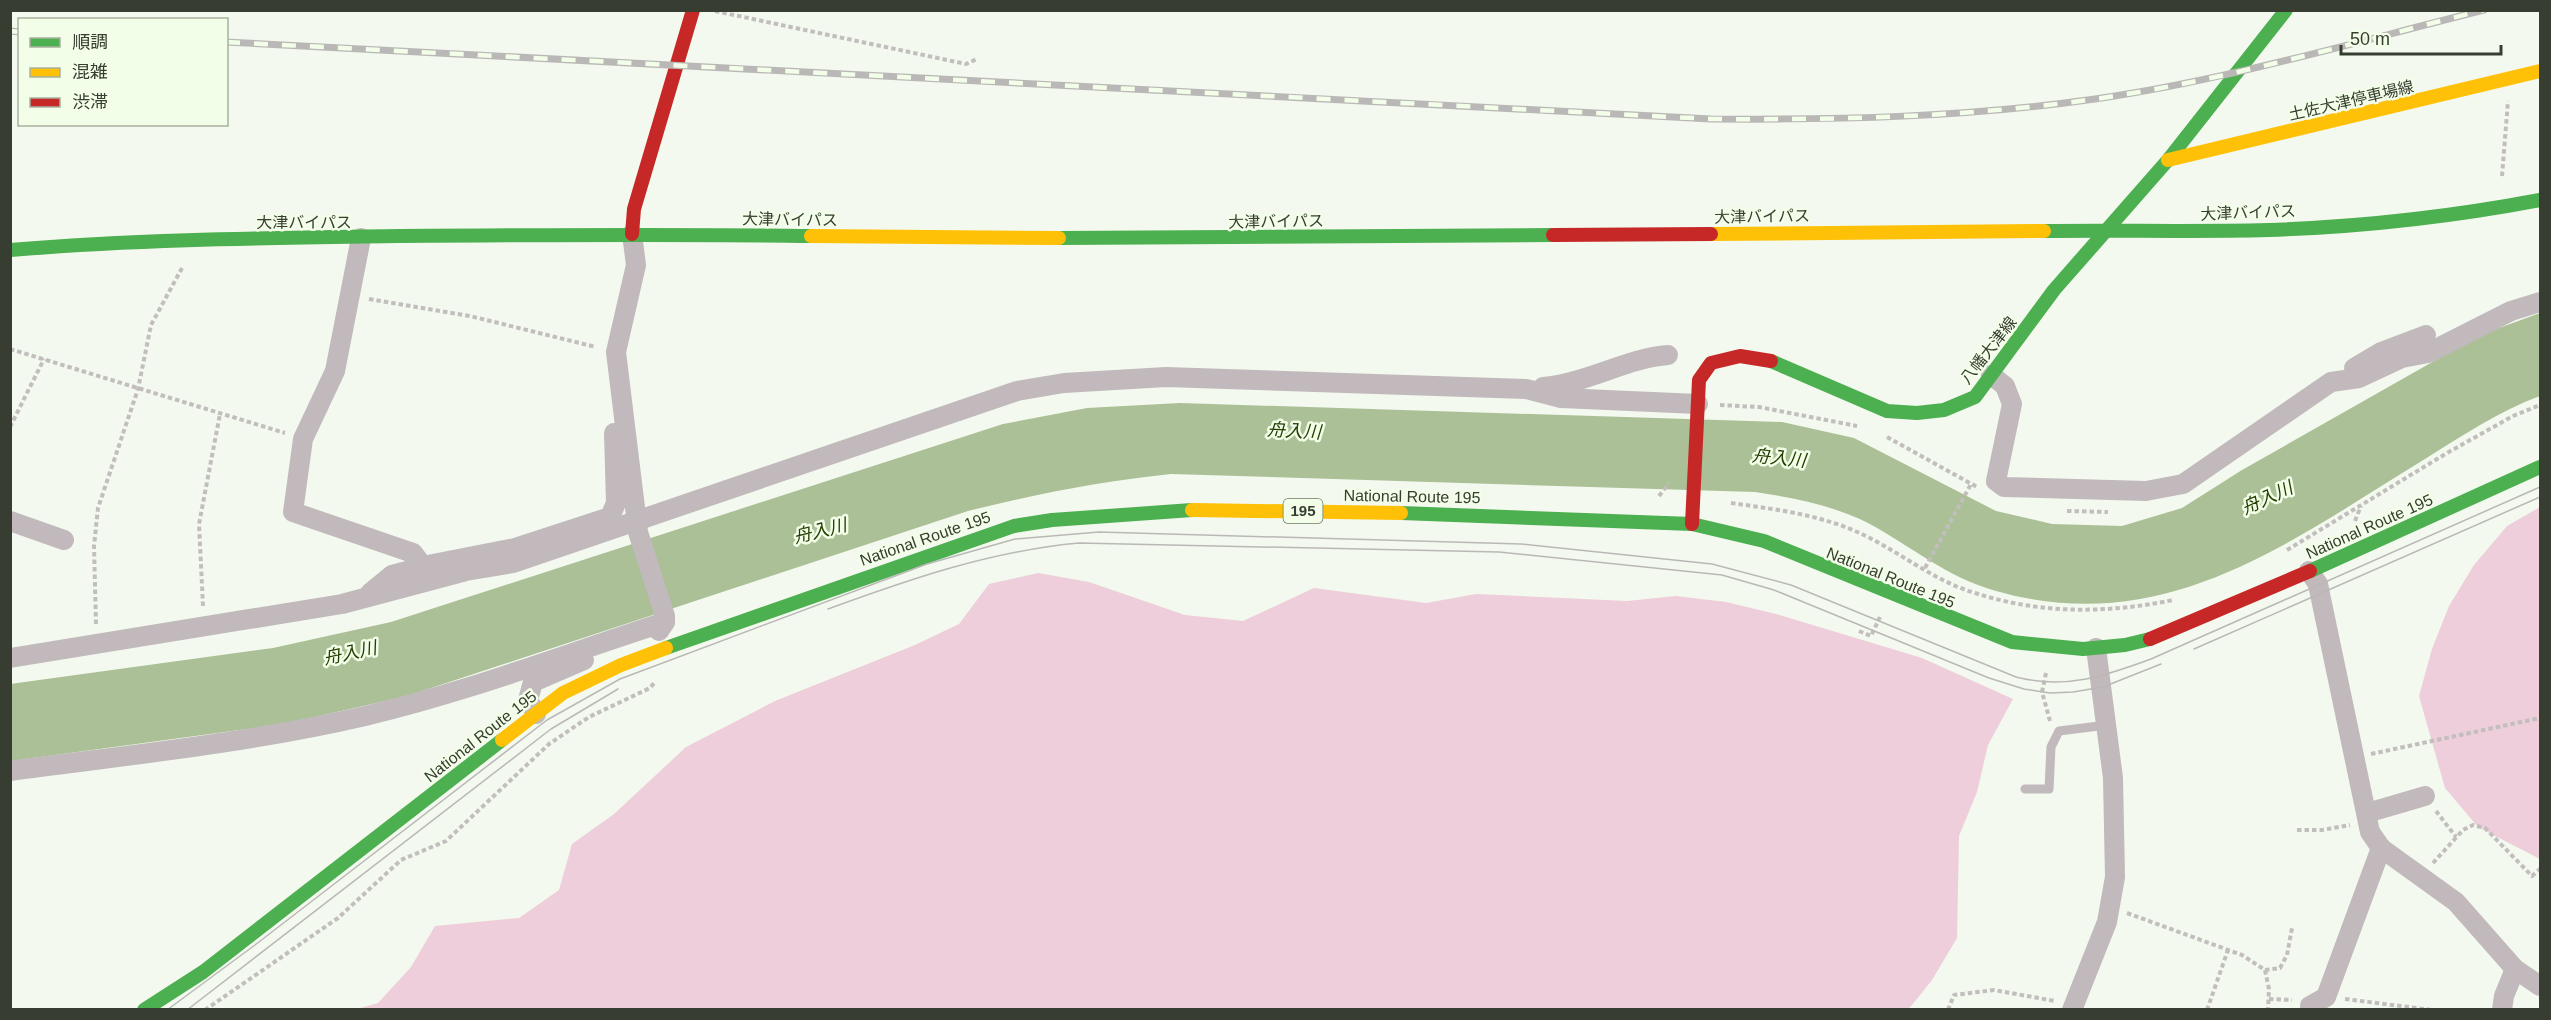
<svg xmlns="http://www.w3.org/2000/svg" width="2551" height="1020" font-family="Helvetica,'Noto Sans JP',sans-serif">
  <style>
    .forest { fill: #eeceda }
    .water { fill: #abc096 }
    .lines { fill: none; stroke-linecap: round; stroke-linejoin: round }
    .path { stroke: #c2bebe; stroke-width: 4; stroke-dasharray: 4.5 3; stroke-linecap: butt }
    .lane { stroke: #c1b9bc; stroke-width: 9 }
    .street { stroke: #c1b9bc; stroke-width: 20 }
    .fast { stroke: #4caf50; stroke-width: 14 }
    .slow { stroke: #ffc107; stroke-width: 14 }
    .jam { stroke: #c62828; stroke-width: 14 }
    .tram { stroke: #bab8b6; stroke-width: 1.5 }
    .rail-casing { stroke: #bab8b6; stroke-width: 7 }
    .rail { stroke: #f3fee9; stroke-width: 4.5; stroke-dasharray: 14; stroke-linecap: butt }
    .labels { text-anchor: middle; stroke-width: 5; stroke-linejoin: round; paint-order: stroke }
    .shield { fill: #f3fee9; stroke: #6f7868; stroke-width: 1.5 }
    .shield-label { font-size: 15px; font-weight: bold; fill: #373e31 }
    .street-label { font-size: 16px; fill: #373e31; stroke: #f3fee9 }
    .water-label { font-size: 18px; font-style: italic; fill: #253e00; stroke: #f3fee9 }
  </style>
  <rect width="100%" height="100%" fill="#f3f9ee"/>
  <!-- forest -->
  <g class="forest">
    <path d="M2540,507V859L2478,827L2445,788L2419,696L2432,649L2449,606L2474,565L2507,526Z"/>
    <path d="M1038,573L1089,582L1185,615L1243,621L1314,588L1426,603L1476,594L1627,601L1676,596L1726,602L1776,614L1922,658L2013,699L1988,745L1977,792L1959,836L1957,938L1932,980L1908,1010L357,1009L378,1003L411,967L435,926L519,918L559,890L572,844L614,814L686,747L775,701L915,645L959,624L989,584Z"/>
  </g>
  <!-- water -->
  <path class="water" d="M2540,313V396C2499,411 2462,436 2425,459C2289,542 2165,639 1996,591C1944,576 1913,547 1868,523C1832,505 1794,498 1755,492L1171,474C1102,481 1036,494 968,511L407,696L284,724L11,761L10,684L273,648L391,622L1003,424L1087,408L1180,403L1782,422L1854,438L1996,511L2052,524L2122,526L2182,508L2242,470L2480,335Z"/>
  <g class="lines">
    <!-- path -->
    <g class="path">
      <path d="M715,11L966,64L977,59"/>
      <path d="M2502,176L2508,101"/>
      <path d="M369,299L470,316L596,347"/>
      <path d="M10,349L285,433"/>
      <path d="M1720,405L1759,407L1857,426"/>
      <path d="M10,427L44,359"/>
      <path d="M1887,437L1977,487"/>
      <path d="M1659,496L1669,483"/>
      <path d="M1731,503C1773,509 1816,514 1855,531C1895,548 1930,579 1972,592C2038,614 2105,614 2173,600"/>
      <path d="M2067,511L2108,512"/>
      <path d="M2355,521L2361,506"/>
      <path d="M2287,550L2447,453L2513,416L2540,405"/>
      <path d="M1925,568L1971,484"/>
      <path d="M203,606L199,524L220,414"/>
      <path d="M96,624L94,546L98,508L138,389L151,325L182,268"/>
      <path d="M1859,631L1871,636L1880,617"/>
      <path d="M2046,673L2042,692L2050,721"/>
      <path d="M2371,754L2540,718"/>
      <path d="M2436,811L2456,837"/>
      <path d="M2297,830H2322L2350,825"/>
      <path d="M2433,863L2463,830L2473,825L2485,828L2532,876L2540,869"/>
      <path d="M2127,913L2242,955L2265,970L2269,989L2268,1010"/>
      <path d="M2265,970L2280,968L2287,955L2292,928"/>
      <path d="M2269,999L2292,1000"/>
      <path d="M2345,999L2432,1010"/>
      <path d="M205,1010L338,918L401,860L446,841L549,744L589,717L650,688L655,682"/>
      <path d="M1948,1010L1954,995L1994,990L2055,1001"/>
      <path d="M2207,1010L2228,950"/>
    </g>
    <!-- lane -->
    <path class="lane" d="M2025,789H2049L2051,747L2059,731L2107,725"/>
    <!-- street -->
    <g class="street">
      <path d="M632,234L636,265L616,352L638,532L665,616V622L659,631"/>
      <path d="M361,238L335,371L303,439L293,512L413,553L423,566"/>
      <path d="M2354,368L2381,352L2426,335"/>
      <path d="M1991,375L2005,386L2012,404L1996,481L2004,487L2146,491L2183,484L2331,382L2359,378L2402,358L2428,353L2511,311L2540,302"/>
      <path d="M1543,387C1588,383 1627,358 1668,355"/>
      <path d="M10,521L64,540"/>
      <path d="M2309,571L2318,584L2320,594L2370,832L2381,848L2456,902L2515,969L2540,986"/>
      <path d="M370,593L392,575L433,564L515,548L610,517L616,503L614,433"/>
      <path d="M10,658L342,604L466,571L513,563L1017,391L1064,383L1166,377L1526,389L1561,398L1698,404"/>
      <path d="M536,714L528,700L533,682L584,660"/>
      <path d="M10,771C129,755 249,743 365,716C467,692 566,654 665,622"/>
      <path d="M2367,813L2425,796"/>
      <path d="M2072,1010L2107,922L2115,877L2113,778L2096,648"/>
      <path d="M2310,1010V1006L2326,997L2381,848"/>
      <path d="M2502,1010L2504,996L2515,969"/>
    </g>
    <!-- fast -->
    <g class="fast">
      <path d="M2044,231C2118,230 2193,232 2268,230C2359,227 2450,217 2540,200"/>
      <path d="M1059,238L1553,235"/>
      <path d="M10,250C140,239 269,238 399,236C537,235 674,234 811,236"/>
      <path d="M1771,361L1887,411L1917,413L1944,410L1975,397L2054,290L2168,160L2286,10"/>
      <path d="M1401,513L1692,524L1764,541L2012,642L2083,649L2125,645L2150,639"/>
      <path d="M2310,571L2540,467"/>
      <path d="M666,648L1014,526L1052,520L1192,510"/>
      <path d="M144,1010L203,972L502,740"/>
    </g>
    <!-- slow -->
    <g class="slow">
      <path d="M2168,160L2540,71"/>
      <path d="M1711,234L2044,231"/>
      <path d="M811,236L1059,238"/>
      <path d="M1192,510L1401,513"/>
      <path d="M502,740L563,693L621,665L666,648"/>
    </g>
    <!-- jam -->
    <g class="jam">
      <path d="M632,234L634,209L693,10"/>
      <path d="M1553,235L1711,234"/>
      <path d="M1692,524L1699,380L1711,363L1740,356L1771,361"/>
      <path d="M2150,639L2310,571"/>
    </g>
    <!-- tram -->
    <g class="tram">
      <path d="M828,609C910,579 991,551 1079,543L1499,552L1722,575L1774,590L1989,678L2024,689L2050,693L2073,692L2103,687L2161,664"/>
      <path d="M2194,649L2540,497"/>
      <path d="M167,1010L255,945L547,720L620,679L927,564L1015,539L1099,532L1521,544L1712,564L1791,585L2016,677C2065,690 2105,676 2151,659L2540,487"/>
      <path d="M187,1010L551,729L618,689"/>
    </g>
    <!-- rail casing -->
    <g class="rail-casing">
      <g id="rail">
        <path d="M10,31L20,32"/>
        <path d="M226,42L1711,119C1840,120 1967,117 2095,99C2227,80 2355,42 2484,10"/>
      </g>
    </g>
    <!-- rail -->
    <use href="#rail" class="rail"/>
  </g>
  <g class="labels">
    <!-- shield labels -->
    <rect class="shield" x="1283.5" y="499" width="39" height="24" rx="4.5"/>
    <g class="shield-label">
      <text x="1303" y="516">195</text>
    </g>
    <!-- street labels -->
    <g class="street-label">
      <text transform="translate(2351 100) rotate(-13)" y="6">土佐大津停車場線</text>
      <text transform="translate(2248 212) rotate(-2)" y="6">大津バイパス</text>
      <text transform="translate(1762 216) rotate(-1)" y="6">大津バイパス</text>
      <text transform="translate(790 219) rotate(1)" y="6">大津バイパス</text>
      <text transform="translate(1276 221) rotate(-1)" y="6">大津バイパス</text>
      <text x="304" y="228">大津バイパス</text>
      <text transform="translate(1988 350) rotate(-52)" y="6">八幡大津線</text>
      <text transform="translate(1412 496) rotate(1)" y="6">National Route 195</text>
      <text transform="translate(2369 526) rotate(-24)" y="6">National Route 195</text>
      <text transform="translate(925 538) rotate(-19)" y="6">National Route 195</text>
      <text transform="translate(1891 577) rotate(22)" y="6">National Route 195</text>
      <text transform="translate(480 736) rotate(-38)" y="6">National Route 195</text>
    </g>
    <!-- water labels -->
    <g class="water-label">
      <text transform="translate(1294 431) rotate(3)" y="6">舟入川</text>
      <text transform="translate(1779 458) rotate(6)" y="6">舟入川</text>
      <text transform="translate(2267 498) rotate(-25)" y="6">舟入川</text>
      <text transform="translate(820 531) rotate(-14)" y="6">舟入川</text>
      <text transform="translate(350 653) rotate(-12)" y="6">舟入川</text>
    </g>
  </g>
  <!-- border -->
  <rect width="2551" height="1020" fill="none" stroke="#373e31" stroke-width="24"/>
  <!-- legend -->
  <rect x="18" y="18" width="210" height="108" fill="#f3fee9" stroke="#a8b19f" stroke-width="1.5"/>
  <rect x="30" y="38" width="30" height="9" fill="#4caf50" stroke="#a8b19f" stroke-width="1.5"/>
  <text x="72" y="48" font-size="18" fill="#373e31">順調</text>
  <rect x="30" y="68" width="30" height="9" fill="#ffc107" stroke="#a8b19f" stroke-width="1.5"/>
  <text x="72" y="78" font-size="18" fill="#373e31">混雑</text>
  <rect x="30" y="98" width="30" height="9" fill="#c62828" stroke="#a8b19f" stroke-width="1.5"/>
  <text x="72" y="108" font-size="18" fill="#373e31">渋滞</text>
  <!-- scale -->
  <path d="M2341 45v9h160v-9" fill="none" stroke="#373e31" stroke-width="3"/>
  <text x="2350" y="45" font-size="18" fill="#373e31" stroke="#f3fee9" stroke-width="4.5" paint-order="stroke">50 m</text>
</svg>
